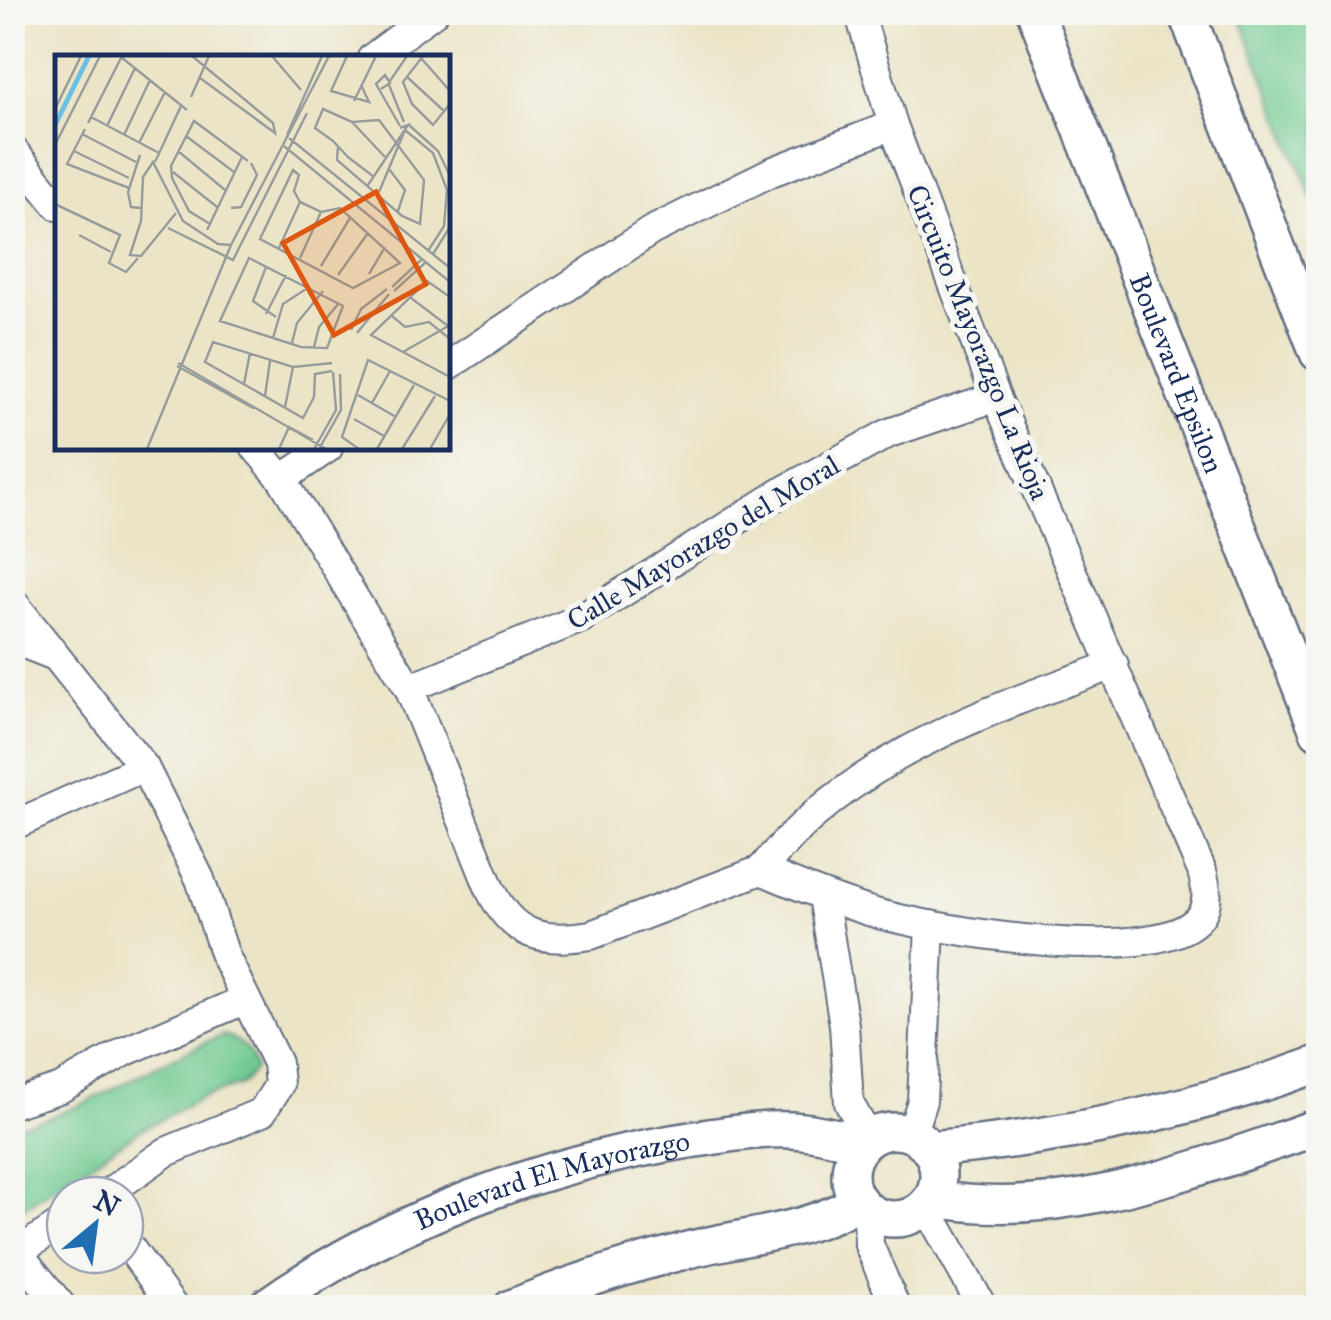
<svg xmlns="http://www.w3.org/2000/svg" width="1331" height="1320" font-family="'IM FELL Great Primer',serif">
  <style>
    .green { fill: #72ca90; stroke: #467c77; stroke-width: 2.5 }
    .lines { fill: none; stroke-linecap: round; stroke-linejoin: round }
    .minor-casing { stroke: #646e82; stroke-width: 32 }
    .tertiary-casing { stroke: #646e82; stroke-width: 40 }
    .minor { stroke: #fff; stroke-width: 28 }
    .tertiary { stroke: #fff; stroke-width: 35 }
    .labels { text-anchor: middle; stroke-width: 10; stroke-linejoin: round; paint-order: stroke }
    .street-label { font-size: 28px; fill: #1b2f5e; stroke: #f6f6f2 }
    .inset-river { fill: none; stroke: #69c2e6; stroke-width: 5 }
    .inset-road { fill: none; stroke: #989c9c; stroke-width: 2.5 }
    .view { fill: #de5710; fill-opacity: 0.15; stroke: #de5710; stroke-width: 5 }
    .inset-edge { fill: none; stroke: #1b2f5e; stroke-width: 5 }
  </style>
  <rect width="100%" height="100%" fill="#f6f6f2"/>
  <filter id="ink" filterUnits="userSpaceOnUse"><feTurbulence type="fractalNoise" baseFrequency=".01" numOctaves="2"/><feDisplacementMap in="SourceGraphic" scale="20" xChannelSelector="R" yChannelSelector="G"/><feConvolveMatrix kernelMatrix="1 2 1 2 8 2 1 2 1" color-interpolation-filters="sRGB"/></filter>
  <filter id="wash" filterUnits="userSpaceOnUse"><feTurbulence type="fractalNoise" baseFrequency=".0048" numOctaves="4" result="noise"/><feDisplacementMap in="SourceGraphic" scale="40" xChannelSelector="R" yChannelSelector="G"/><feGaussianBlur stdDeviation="2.25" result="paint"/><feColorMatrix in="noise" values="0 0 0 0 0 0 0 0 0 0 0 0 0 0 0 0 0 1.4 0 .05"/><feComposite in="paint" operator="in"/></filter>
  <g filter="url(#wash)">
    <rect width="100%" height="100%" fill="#ebe4c6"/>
    <!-- green -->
    <g class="green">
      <path d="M1238,13H1318V213Z"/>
      <path d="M224,1035C242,1042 250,1050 255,1069L241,1085L203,1097L139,1131L13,1214V1127C89,1112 152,1062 224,1035Z"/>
    </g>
  </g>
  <g filter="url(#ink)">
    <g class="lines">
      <!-- minor casing -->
      <g class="minor-casing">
        <g id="minor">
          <path d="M372,58L434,12"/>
          <path d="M12,149L58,206"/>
          <path d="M448,366L651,231L771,172L893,125"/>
          <path d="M256,448L282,479L409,688L490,889C512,936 541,943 591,935L761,870C798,886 836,901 875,913C934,929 1163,971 1201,915C1210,901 1206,887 1202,871L996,397L893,125L859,12"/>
          <path d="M282,479L328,448"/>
          <path d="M12,601L144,767L200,879L225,956L277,1063L279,1085L262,1112L166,1152L105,1195"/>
          <path d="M12,639L55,656"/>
          <path d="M409,688L582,618L785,490L889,433L996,397"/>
          <path d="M12,826L144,767"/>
          <path d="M761,870C849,759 984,711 1114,665"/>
          <path d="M823,896L844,1025L849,1103L869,1139"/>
          <path d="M12,1104L61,1088L126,1051L244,1000"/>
          <path d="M911,1135L922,1101L930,925"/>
          <path d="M926,1206L983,1308"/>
          <path d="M868,1211L869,1245L896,1308"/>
          <path d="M125,1241L174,1308"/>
          <path d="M17,1252L63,1308"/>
          <path d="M12,1256L65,1221"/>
          <path d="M1316,1308L1318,1306"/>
        </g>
      </g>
      <!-- tertiary casing -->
      <g class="tertiary-casing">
        <g id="tertiary">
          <path id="s1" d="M1035,12L1318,731"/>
          <path d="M1186,12L1318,353"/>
          <circle cx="894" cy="1175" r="44"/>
          <path d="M929,1149C1064,1138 1192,1110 1318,1064"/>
          <path d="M932,1198C1060,1224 1197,1168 1318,1127"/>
          <path id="s2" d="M264,1308C389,1219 545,1162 696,1139C731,1134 768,1127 803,1131C823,1133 844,1139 863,1143"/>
          <path d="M511,1308C569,1284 628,1265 688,1250C745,1235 808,1233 859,1201"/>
        </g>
      </g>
      <!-- minor -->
      <use href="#minor" class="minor"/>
      <!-- tertiary -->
      <use href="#tertiary" class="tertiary"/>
    </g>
  </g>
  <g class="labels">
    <!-- street labels -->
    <g class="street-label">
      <text transform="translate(979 342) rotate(68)" y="10">Circuito Mayorazgo La Rioja</text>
      <text dy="10" stroke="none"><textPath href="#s1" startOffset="388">Boulevard Epsilon</textPath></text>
      <text transform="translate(703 542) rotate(-31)" y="10">Calle Mayorazgo del Moral</text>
      <text dy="10" stroke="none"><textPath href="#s2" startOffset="318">Boulevard El Mayorazgo</textPath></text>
    </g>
  </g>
  <!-- overview -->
  <g transform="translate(55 55)">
    <rect width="395" height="395" fill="#ebe4c6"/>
    <path class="inset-river" d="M0,70L34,1"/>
    <path class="inset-road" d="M137,1L218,68L220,78L145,23M217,1L246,35M292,1L276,36L314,47L306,30M368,1L348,27L357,49L378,70L395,49M66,2L132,55M366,3L395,36M352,22L389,56M335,26L352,1M334,30L349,67M326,34L335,28L330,20L321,29L345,71M136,42L154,1M299,46L321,1M0,54L26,1M36,62L104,98M297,67L330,102M33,68L67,1M354,70L383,96L395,121M52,71L80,13M30,74L12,109L74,133M350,75L378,98L392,135L389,171L373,196M27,79L81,107M69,80L95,25M232,80L267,1M131,81L179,117M234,83L395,213M84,88L110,37M0,90L45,1M229,91L395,227M283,92L282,105L347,161L365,169L369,125L324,65L297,67L268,54L260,73L278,86L293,102L319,122M19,96L74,123M123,96L170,135M85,100L73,137L76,152L86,153M100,107L126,51M334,114L350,135L343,156M238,115L244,120L239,136L245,147L266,157L285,153L345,208L298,233L205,184ZM118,117L162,152M313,130L353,70L345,73M324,137L350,75M0,149L65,180L54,208L71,217L83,203M176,153L186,152L202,120L196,108M121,158L86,201L75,200L86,166L88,122L98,107L128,166L163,189L176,190M155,169L134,156L117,123L116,111L139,66L193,106M113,173L178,205L252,58M152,175L187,102M24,180L56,197M224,193L245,147M378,199L395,172M194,203L288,251L272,293L246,292L165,266ZM245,203L266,157M266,211L295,163M211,212L198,246L221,262M314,219L330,192M283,220L313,178M337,232L366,205M339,236L371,207M395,242L372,226L316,280L395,322M356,243L393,271M211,259L231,220M337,261L350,272L374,267L395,284M296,275L306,254L332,234M302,278L334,239M218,283L228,249L254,232M237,288L242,268L268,236M259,292L264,272L284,248M348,297L395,270M123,308L271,394M277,308L238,312L158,287L150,307L248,363L259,342L260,319L277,316M122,311L198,353M189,329L195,298M303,340L341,362M210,341L215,306M317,348L335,316M230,352L238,312M299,364L329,381M92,394L176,190L274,1M224,394L234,372L258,385M259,394L281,355L278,317M264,394L286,355L285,319M304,394L287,382L313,305L395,346M322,394L359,330M347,394L380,341M375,394L395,359"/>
    <path class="view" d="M321,137L371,229L279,280L228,188Z"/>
    <rect width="395" height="395" class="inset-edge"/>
  </g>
  <!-- margin -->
  <rect width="1331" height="1320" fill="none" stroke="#f6f6f2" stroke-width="50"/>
  <!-- north arrow -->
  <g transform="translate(95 1225) rotate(29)"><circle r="48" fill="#f6f6f2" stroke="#9ea6b7" stroke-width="2.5"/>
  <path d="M0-8L18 38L0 25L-18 38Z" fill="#1f6fb2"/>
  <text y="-15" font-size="28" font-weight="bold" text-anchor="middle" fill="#1b2f5e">N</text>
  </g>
</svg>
